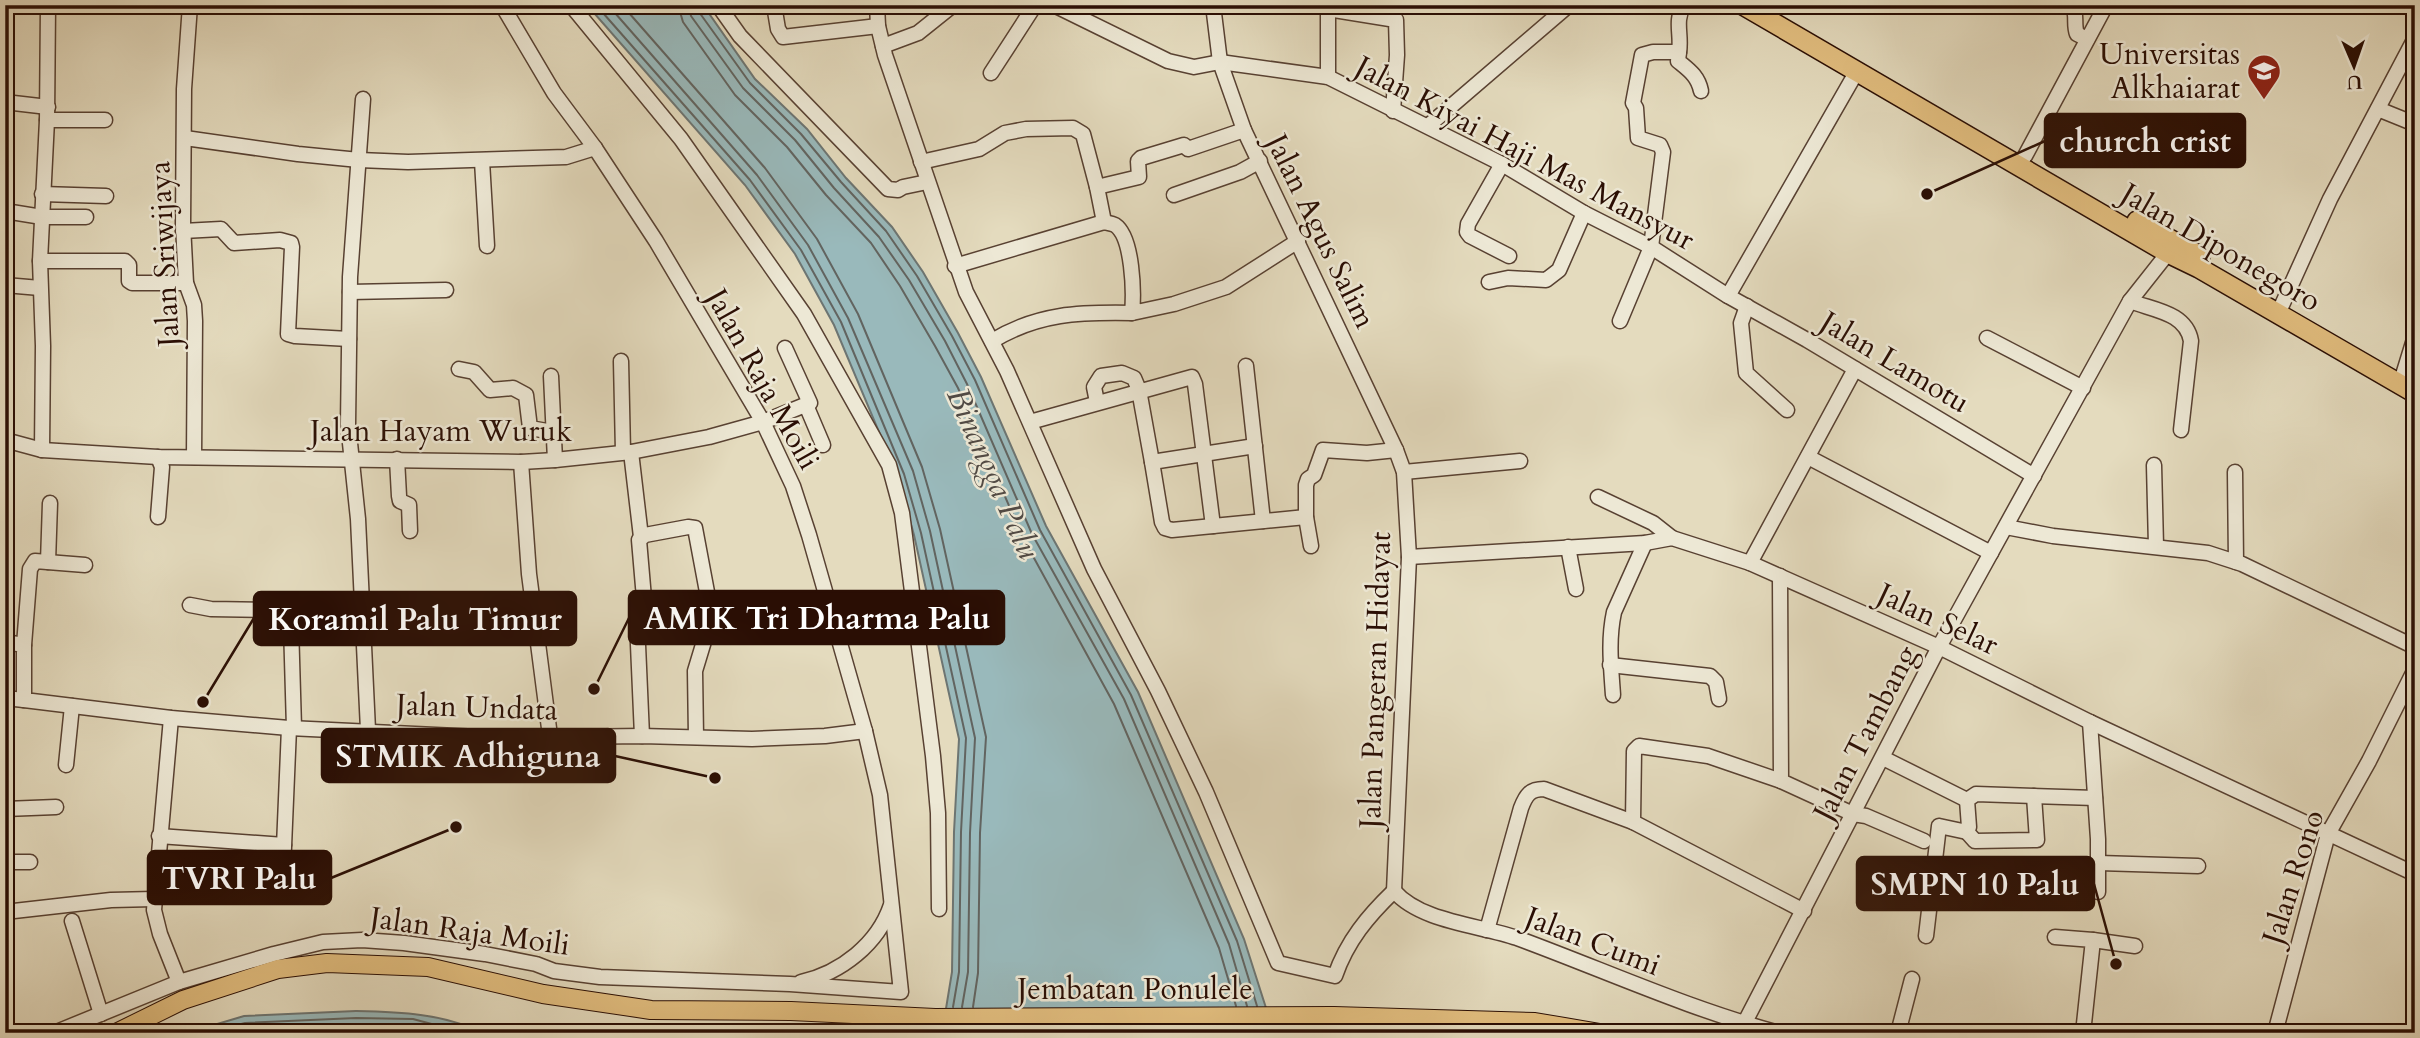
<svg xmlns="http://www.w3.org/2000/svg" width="2420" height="1038" font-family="Cardo,serif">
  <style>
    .water { fill: #99b9bb; stroke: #6d7572; stroke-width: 2 }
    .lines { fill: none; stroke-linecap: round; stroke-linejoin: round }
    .shore { stroke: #626460; stroke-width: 2 }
    .minor-casing { stroke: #584132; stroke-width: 17 }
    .major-casing { stroke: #2a0e04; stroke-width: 20 }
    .highway-casing { stroke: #2a0e04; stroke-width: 22 }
    .minor { stroke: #ede8d5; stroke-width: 14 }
    .major { stroke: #e2be7f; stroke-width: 18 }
    .highway { stroke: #e2be7f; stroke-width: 19 }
    .labels { text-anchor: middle; stroke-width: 5; stroke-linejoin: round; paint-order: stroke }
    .poi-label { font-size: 30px; fill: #2a0e04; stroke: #ede8d5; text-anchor: end }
    .street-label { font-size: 30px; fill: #2a0e04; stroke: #ede8d5 }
    .water-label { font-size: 32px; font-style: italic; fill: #514a44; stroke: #ede8d5 }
    .leader { fill: none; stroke: #2a0e04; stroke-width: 2.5 }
    .callout-dot { fill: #2a0e04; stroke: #ede8d5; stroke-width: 2.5 }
    .callout { fill: #2a0e04; stroke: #2a0e04; stroke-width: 2.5 }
    .callout-label { font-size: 32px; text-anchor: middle; font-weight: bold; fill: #fff }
  </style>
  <rect width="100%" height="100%" fill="#e4dbbe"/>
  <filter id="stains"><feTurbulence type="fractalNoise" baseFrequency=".00286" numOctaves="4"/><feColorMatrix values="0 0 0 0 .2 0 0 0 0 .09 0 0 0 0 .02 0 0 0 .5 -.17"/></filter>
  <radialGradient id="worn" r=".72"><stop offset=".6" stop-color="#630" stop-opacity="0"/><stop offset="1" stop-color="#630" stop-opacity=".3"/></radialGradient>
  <!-- water -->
  <g class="water">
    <path d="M587,5H703L755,79L807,129L846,178L892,227L923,272L958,333L981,377L1046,526L1138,692L1244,939L1274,1033H942L952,972L954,832L959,739L914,535L898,477L834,325L795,254L745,185Z"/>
    <path d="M356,1011C399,1012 443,1013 482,1033H187L244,1016Z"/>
  </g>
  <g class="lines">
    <!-- shore -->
    <g class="shore">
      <path d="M596,5L750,180L801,250L841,322L904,474L921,533L966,738L961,832L959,972L953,1007"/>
      <path d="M608,5L757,175L808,245L848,318L913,471L930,531L975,738L970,833L968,972L962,1007"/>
      <path d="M622,5L765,168L817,239L858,314L922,467L940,529L986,737L980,833L978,973L973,1007"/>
      <path d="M678,5L683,22L735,95L787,147L826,195L871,243L900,286L935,346L958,388L1023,538L1114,704L1219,948L1236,1006"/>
      <path d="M689,5L691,16L743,88L795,140L834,188L879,237L909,280L945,341L967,384L1032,534L1124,699L1229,944L1247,1006"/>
      <path d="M698,5L699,12L750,83L801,134L841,182L886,231L917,276L952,336L975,380L1040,530L1131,695L1237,941L1257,1006"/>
      <path d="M207,1033L245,1023L356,1018L413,1019L465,1033"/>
      <path d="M241,1033L356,1026L412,1028L430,1033"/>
    </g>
    <!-- minor casing -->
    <g class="minor-casing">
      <g id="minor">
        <path d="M190,5L184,89L183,225L186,283L194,305L195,321L194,457"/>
        <path d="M571,5L681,139L804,314L889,465L902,513L933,756L938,813L939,909"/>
        <path d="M718,5L740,36L888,189L898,190L903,187L927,182"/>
        <path d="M774,5L778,29L783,37L878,26"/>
        <path d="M877,5L878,26L885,55L966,292L1007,371L1094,569L1158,691L1206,792L1278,963L1335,976C1347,941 1368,916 1394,891"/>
        <path d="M1054,5L1168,61L1194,67L1220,62L1328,77L1502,164L1584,213L1651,247L1728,296L1807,340L2034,476"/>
        <path d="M1213,5L1220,62L1244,130L1396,450L1404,472L1409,557L1394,891"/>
        <path d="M1328,5V77"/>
        <path d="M2072,5C2078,14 2073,24 2077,34L2087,39"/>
        <path d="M1328,9L1396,20L1397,55L1393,111"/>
        <path d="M883,46L918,33L953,5"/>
        <path d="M1679,52L1678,61C1689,70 1698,76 1701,91"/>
        <path d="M991,73L1035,5"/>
        <path d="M363,99L350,277L348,424L358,519L368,730"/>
        <path d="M5,102L48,107"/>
        <path d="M2378,109L2415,124"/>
        <path d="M47,120H105"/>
        <path d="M1428,126L1569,5"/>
        <path d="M185,138L298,154L359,160L408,162L566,157L595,148"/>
        <path d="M2025,156L2106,5"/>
        <path d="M482,161L487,246"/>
        <path d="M921,162L979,149L1005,133L1026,129L1073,128L1083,134L1097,187L1104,222C1107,223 1111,223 1115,225C1133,237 1134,293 1132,313L1174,304L1226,287L1298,241"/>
        <path d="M1502,164L1468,224L1467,232L1470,236L1509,256"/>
        <path d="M1097,187L1139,177L1138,161L1141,158L1184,145L1188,149L1244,130"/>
        <path d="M42,194L106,196"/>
        <path d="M1174,195L1240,172L1260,161"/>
        <path d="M5,211L42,217H86"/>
        <path d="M183,231L221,229L234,243L280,240L291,243L292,247L288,334L295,336L349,339"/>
        <path d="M40,261H125L129,265V281L132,283H186"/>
        <path d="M955,266L1104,222"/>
        <path d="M1489,282L1508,278L1546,280L1559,270L1584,213"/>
        <path d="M5,285L40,288"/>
        <path d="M350,292L446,290"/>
        <path d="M1728,296L1857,71"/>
        <path d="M2130,301C2152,310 2186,312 2191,341L2181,430"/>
        <path d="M2282,305L2330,199L2415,38"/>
        <path d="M1747,306L1741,323L1746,373L1787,410"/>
        <path d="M1620,321L1651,247L1663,152L1660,145L1638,138L1636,108L1633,103L1642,55L1653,52H1679C1682,35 1674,21 1684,5"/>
        <path d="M1987,338L2083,388"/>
        <path d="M992,341C1038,313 1080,312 1132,313"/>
        <path d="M621,361L623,452"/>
        <path d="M1246,366L1263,521"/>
        <path d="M459,369L474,372L490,390L513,388L526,395L530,428L553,432"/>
        <path d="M2403,375L2415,336"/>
        <path d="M551,376L555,460"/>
        <path d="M1097,402L1094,387L1101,376L1122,373L1134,378L1139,390L1152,462"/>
        <path d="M806,405L823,445"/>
        <path d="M1030,422L1192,377L1195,384L1213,526L1306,517"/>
        <path d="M5,440L42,450L158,457L521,462L555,460L631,452L709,437L763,422L810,403L785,348"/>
        <path d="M42,450L43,346L40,261L47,120L48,5"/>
        <path d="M631,452L641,537"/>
        <path d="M1808,457L1991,553"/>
        <path d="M397,459L399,496L400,501L409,505L410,531"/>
        <path d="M521,462L529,574L550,736"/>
        <path d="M2154,465L2156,546"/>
        <path d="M1404,472L1520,461"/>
        <path d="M2235,472L2236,562"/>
        <path d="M1598,497L1653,523L1672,538"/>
        <path d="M158,517L162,467L158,457"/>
        <path d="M1213,526L1172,530L1165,528L1162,522L1152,462L1255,446"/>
        <path d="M2006,527L2053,536L2208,553L2242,564L2415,647"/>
        <path d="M1311,546L1306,517V485L1308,479L1314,475L1323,450L1367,453L1396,450"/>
        <path d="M1568,547L1576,589"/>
        <path d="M1409,557L1645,543L1672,538L1750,563L1939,647L2090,722L2415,874"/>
        <path d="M48,562L50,503"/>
        <path d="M1750,563L1855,369"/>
        <path d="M1780,576L1781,781L1853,814L1866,816L1924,841"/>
        <path d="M190,605L211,609L274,610L288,617L291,625L294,728"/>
        <path d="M361,628L533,605"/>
        <path d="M5,642L24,645V700L171,718L289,728L499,738L642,736L752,739L825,736L865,731"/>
        <path d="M24,645L30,569L35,561L85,565"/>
        <path d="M1610,665L1710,676L1716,682L1719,699"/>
        <path d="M1613,695C1611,666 1608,640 1614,612L1645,543"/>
        <path d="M5,698L24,700"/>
        <path d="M171,718L154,910L160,934L179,982"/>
        <path d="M2090,722L2098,839V892"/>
        <path d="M642,736L637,622L645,610L639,540L645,535L688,527L695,528L707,592L708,612L705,638L695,671L696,737"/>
        <path d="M1883,758L1967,800"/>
        <path d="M66,765L72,706"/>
        <path d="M1781,781L1708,756L1639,746L1634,751L1633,822L1804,911"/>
        <path d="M5,809L56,807"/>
        <path d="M1967,832L1975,841L2037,840L2034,796"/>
        <path d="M159,836L284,845"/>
        <path d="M5,862H30"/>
        <path d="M2099,863L2198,866"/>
        <path d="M1394,891C1421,922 1479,925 1517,938C1604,970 1689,1009 1779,1033"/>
        <path d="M282,894L289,728"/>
        <path d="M5,912L111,900L154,899"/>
        <path d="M72,921L101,1014"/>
        <path d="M1487,930L1521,808C1526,795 1530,789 1544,789L1633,822"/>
        <path d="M1926,936L1939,826L1967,832L1969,827L1967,800L1976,794L2095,798"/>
        <path d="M2055,937L2093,940L2083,1033"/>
        <path d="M2093,940L2135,946"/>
        <path d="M801,982C841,973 878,944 891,905"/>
        <path d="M1744,1024L1939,647L2130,301L2168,253"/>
        <path d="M54,1033L179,982L274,954L323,942L362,940L404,943L485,954L536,964L554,971L600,977L790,984L901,992L880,795L865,731L809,535L793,486L763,422L656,241L595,148L554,93L502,5"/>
        <path d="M1898,1033L1912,979"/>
        <path d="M2275,1033L2328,834L2369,761L2415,669"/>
      </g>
    </g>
    <!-- major casing -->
    <g class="major-casing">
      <path id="major" d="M116,1033L183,1000L278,969L327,963L428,967L543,994L651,1010L791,1011L935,1018L1334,1016L1535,1022L1600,1033"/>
    </g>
    <!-- highway casing -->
    <g class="highway-casing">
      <g id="highway">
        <path d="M1743,5L2168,253L2199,268L2415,393"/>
        <path d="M2137,221L2200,256"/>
      </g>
    </g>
    <!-- minor -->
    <use href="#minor" class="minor"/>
    <!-- major -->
    <use href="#major" class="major"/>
    <!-- highway -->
    <use href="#highway" class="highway"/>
  </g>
  <!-- icons -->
  <defs>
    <g id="university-pin" transform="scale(1.75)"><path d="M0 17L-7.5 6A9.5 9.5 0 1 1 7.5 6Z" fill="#8f2418" stroke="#ede8d5"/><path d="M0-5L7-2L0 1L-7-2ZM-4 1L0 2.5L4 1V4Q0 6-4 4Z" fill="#fff"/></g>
  </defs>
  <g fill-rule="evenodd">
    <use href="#university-pin" x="2264" y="71"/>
  </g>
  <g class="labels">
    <!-- poi labels -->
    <g class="poi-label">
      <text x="2240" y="64">Universitas<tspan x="2240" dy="34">Alkhaiarat</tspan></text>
    </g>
    <!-- street labels -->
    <g class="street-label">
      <text transform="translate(1525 153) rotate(28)" y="10">Jalan Kiyai Haji Mas Mansyur</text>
      <text transform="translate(1321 231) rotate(64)" y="10">Jalan Agus Salim</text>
      <text transform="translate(2221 247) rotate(30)" y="10">Jalan Diponegoro</text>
      <text transform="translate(164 254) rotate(-93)" y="10">Jalan Sriwijaya</text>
      <text transform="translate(1895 362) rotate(31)" y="10">Jalan Lamotu</text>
      <text transform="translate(763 379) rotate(61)" y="10">Jalan Raja Moili</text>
      <text x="441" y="441">Jalan Hayam Wuruk</text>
      <text transform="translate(1938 619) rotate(25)" y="10">Jalan Selar</text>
      <text transform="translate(1375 680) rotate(-88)" y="10">Jalan Pangeran Hidayat</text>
      <text transform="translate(477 707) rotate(2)" y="10">Jalan Undata</text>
      <text transform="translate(1865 733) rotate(-63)" y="10">Jalan Tambang</text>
      <text transform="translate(2293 877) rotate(-72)" y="10">Jalan Rono</text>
      <text transform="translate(470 931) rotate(8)" y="10">Jalan Raja Moili</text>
      <text transform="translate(1593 941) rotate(21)" y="10">Jalan Cumi</text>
      <text x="1135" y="999">Jembatan Ponulele</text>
    </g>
    <!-- water labels -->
    <g class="water-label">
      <text transform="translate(994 473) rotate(66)" y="11">Binangga Palu</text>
    </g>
  </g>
  <!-- callouts -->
  <path class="leader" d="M1927 194L2045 141M594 689L629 618M203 702L254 618M715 778L615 756M456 827L331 878M2116 964L2094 884"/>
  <g class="callout-dot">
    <circle cx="1927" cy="194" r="7"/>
    <circle cx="594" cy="689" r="7"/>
    <circle cx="203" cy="702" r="7"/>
    <circle cx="715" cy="778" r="7"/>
    <circle cx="456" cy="827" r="7"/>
    <circle cx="2116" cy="964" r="7"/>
  </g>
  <g class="callout">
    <rect x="2045" y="114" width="200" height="53" rx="7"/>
    <rect x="629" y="591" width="375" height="53" rx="7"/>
    <rect x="254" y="592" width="322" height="53" rx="7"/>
    <rect x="322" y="729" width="293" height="53" rx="7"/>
    <rect x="148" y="851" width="183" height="53" rx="7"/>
    <rect x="1857" y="857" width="237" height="53" rx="7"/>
  </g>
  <g class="callout-label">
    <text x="2145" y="152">church crist</text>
    <text x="817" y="629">AMIK Tri Dharma Palu</text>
    <text x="415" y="630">Koramil Palu Timur</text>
    <text x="468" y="767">STMIK Adhiguna</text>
    <text x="239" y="889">TVRI Palu</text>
    <text x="1975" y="895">SMPN 10 Palu</text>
  </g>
  <!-- margin -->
  <rect width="2420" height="1038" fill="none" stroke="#e4dbbe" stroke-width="28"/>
  <rect x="7" y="7" width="2406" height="1024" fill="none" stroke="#2a0e04" stroke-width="3.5"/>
  <rect x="14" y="14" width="2392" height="1010" fill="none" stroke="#2a0e04" stroke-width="2"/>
  <!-- north arrow -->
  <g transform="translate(2354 66) rotate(178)" stroke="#ede8d5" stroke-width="5" paint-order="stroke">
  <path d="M0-5L12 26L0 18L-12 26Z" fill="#2a0e04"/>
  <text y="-10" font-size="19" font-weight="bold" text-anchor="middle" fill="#2a0e04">U</text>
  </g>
  <rect width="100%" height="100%" filter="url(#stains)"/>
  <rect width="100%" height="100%" fill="url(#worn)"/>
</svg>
